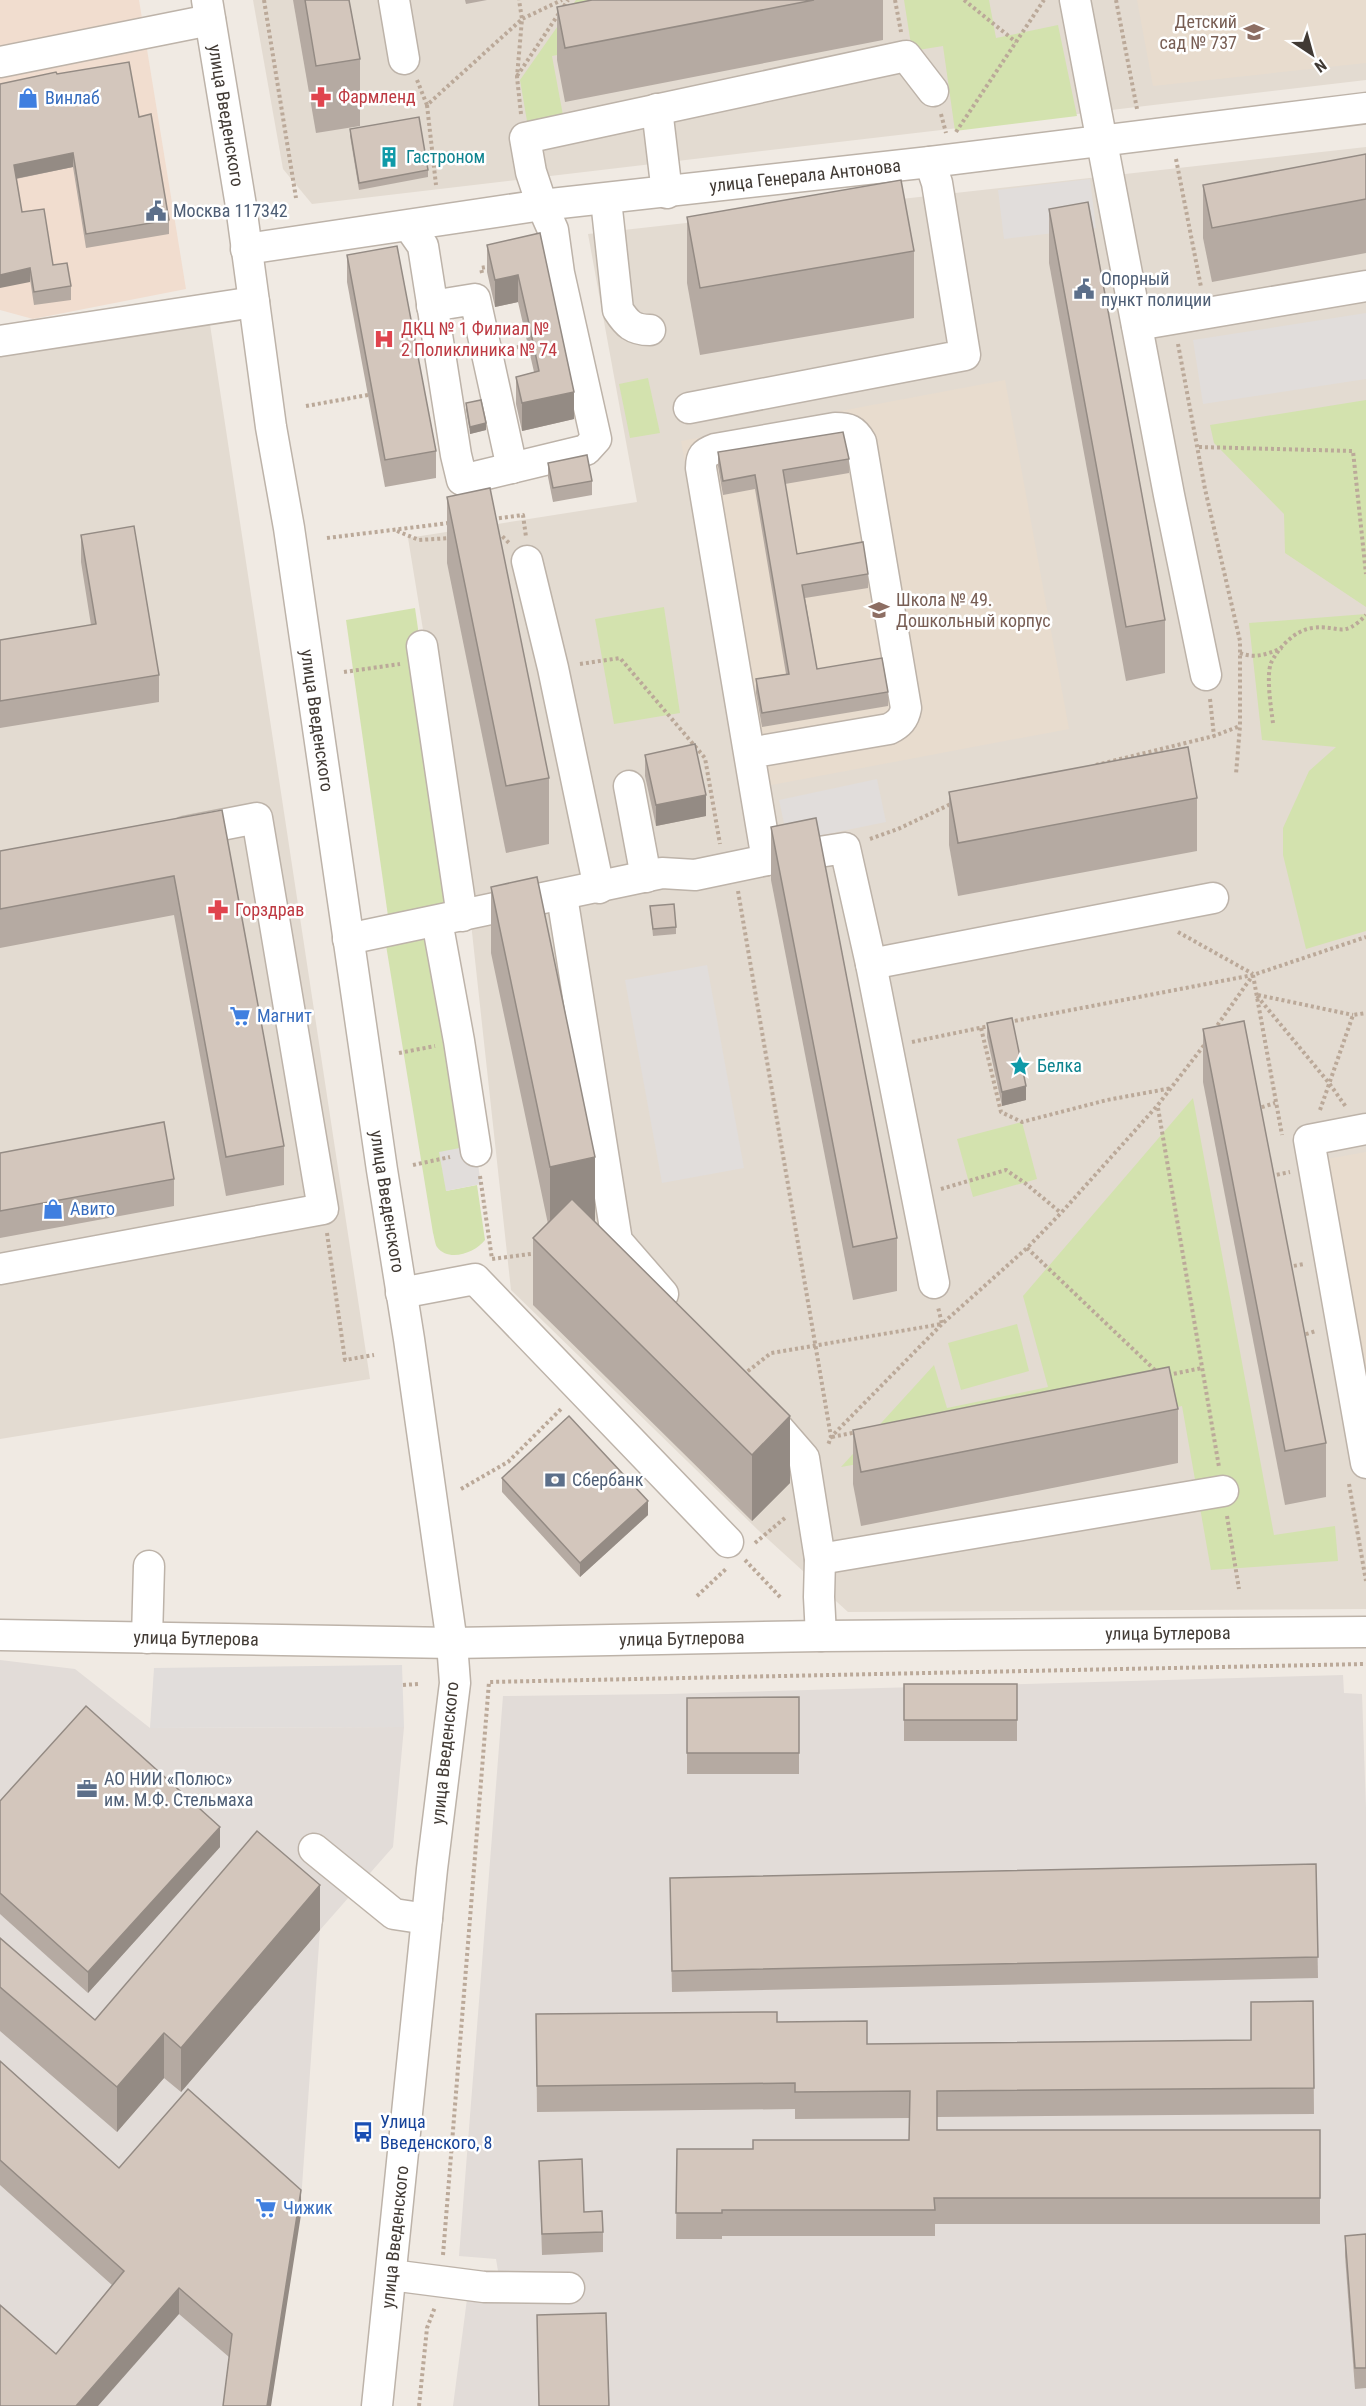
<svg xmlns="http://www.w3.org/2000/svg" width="1366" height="2406" font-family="'Roboto Condensed',sans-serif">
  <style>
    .residential { fill: #e3dbd1 }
    .commercial { fill: #f1ddcf }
    .industrial { fill: #e2dcd8 }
    .education { fill: #e8dcce }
    .green { fill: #d3e2ae }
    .parking { fill: #e1dddb }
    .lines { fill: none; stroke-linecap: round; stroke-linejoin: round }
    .minor-casing { stroke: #bdb3a9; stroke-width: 33 }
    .path { stroke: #bba999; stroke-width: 4; stroke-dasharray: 3 3; stroke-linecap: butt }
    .minor { stroke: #fff; stroke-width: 30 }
    .wall { fill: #b5aaa2 }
    .shaded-wall { fill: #948b84 }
    .building { fill: #d3c6bc; stroke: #948b84; stroke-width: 1.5 }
    .labels { text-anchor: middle; stroke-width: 5; stroke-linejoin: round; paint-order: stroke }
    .education-label { font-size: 18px; fill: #785e54; stroke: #fff; text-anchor: end }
    .health-label { font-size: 18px; fill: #be3a42; stroke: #fff; text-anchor: start }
    .shop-label { font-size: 18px; fill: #366cbe; stroke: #fff; text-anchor: start }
    .street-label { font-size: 18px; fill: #413a34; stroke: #fff }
    .culture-label { font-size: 18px; fill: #0d838f; stroke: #fff; text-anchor: start }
    .service-label { font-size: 18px; fill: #4e5e75; stroke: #fff; text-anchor: start }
    .transit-label { font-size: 18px; fill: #164399; stroke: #fff; text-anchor: start }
  </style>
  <rect width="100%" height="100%" fill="#f0eae3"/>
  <!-- residential -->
  <g class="residential">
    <path d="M253,0H1366V80L312,204L283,169Z"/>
    <path d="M1366,147V1609L848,1612L758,1530L511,1290L471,923L408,538L637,502L588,234Z"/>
    <path d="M209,318L370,1379L0,1439V351Z"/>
  </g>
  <!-- commercial -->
  <path class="commercial" d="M0,0H139L186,289L33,319L0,310Z"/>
  <!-- industrial -->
  <g class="industrial">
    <path d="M0,1660L75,1669L150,1728L404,1727L393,1847L320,1930L300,2215L271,2406H0Z"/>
    <path d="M1343,1675L1344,1693L1362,1694L1366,1808V2406H453L467,2299L484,2272L498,2271L496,2259L459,2256L503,1696L668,1694Z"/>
  </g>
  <!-- education -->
  <g class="education">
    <path d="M1137,0H1366V63L1153,86Z"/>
    <path d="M1005,380L1069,729L745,790L681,441Z"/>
    <path d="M1366,1152V1380L1326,1159Z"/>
  </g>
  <!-- green -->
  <g class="green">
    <path d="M576,0H845L552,56L565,126L529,133L520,80Z"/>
    <path d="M904,0H989L996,38L1058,25L1077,116L955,131L943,46L912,51Z"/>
    <path d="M648,378L660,433L630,438L619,384Z"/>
    <path d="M1366,400V607L1285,553L1284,514L1214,443L1210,425Z"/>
    <path d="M664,607L680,713L614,724L595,619Z"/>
    <path d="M415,608L458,904L388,916L346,620Z"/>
    <path d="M1366,614V931L1306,949L1283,855V828L1309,771L1336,747L1262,740L1249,623Z"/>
    <path d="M432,930L470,1146L446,1191L477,1185L485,1240C476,1252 449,1263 437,1247C435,1244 434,1236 433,1233L385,939Z"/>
    <path d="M1193,1098L1274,1535L1335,1526L1338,1561L1211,1570L1182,1406L841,1467L934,1365L947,1408L1048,1387L1023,1296Z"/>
    <path d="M1022,1122L1037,1179L973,1197L957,1139Z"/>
    <path d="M1017,1324L1029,1371L961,1390L948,1343Z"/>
  </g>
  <!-- parking -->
  <g class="parking">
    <path d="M1090,179L1096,228L1004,239L998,190Z"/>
    <path d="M1366,313V379L1203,404L1193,340Z"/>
    <path d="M877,779L886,822L788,842L779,800Z"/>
    <path d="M707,965L744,1168L662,1183L625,980Z"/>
    <path d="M475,1145L481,1184L446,1191L439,1152Z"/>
    <path d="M402,1665L404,1727L150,1728L154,1668Z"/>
  </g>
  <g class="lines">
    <!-- minor casing -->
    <g class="minor-casing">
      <g id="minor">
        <path id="s1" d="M207,0L241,206L271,427L289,528L382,1170L409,1339L452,1643L455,1683L432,1869L377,2406"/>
        <path d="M394,0L404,59"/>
        <path d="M1075,0L1169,495L1206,675"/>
        <path d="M0,62L210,20"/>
        <path d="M657,109L667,193"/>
        <path d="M606,200L618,310C627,324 633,330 650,330"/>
        <path d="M409,226L423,246L456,455L462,480L586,450L596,439L559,273L553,230L542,205L531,172L525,138L906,56L933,91"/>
        <path id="s2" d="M246,249L542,205L930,162L1366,108"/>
        <path d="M432,306L475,299L512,468"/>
        <path d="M1137,325L1366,286"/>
        <path d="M0,341L254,302"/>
        <path d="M689,408L965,355L937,183L930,162"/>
        <path d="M527,561L553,668L599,888"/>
        <path d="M422,646L462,916"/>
        <path d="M749,753L889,729C899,724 904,719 906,708L861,442C854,430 849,428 835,428L715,449C704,453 701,456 701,468L767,860"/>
        <path d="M629,786L646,877"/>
        <path d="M562,896L617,1241L663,1294"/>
        <path d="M437,921L459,1041L476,1151"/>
        <path d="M348,939L662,873L695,875L767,860L845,848L871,964L934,1283"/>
        <path d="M871,964L1213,898"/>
        <path d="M1366,1129L1309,1140L1366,1463"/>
        <path d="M0,1269L323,1209L257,818L185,832"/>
        <path d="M401,1293L475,1279L728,1542"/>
        <path d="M764,1412L804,1458L820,1559L819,1597L821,1636"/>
        <path d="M820,1559L1223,1491"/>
        <path id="s3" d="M0,1635L452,1643L821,1636L1366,1632"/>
        <path d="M147,1638L149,1566"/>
        <path d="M314,1849L394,1914L427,1919"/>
        <path d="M391,2275L484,2287L569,2288"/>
      </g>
    </g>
    <!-- path -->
    <g class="path">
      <path d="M264,0L296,198"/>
      <path d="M895,0L901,32"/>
      <path d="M964,0L1016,42"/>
      <path d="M1116,0L1137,109"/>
      <path d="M517,76L568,0"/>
      <path d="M417,80L427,105L522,19L519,0"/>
      <path d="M427,105L436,185"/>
      <path d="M521,114L517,77L522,19L562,0"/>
      <path d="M941,114L946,133"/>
      <path d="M956,132L1044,0"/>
      <path d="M1176,159L1201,287"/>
      <path d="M482,273L481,268L492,266"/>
      <path d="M1178,344L1205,489L1240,641V726L1236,774"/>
      <path d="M511,348L528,346"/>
      <path d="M306,406L368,395"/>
      <path d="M1199,447L1353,451L1366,574"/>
      <path d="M493,519L523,515L526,537"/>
      <path d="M397,531L419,540L450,538"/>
      <path d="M497,535H501L510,544"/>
      <path d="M327,538L449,523"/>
      <path d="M1240,653C1256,659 1267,654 1282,648"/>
      <path d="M580,664L620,658L705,758L720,844"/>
      <path d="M344,672L400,664"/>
      <path d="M1210,699L1214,736"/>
      <path d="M1273,723C1271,708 1266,676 1271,663C1278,648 1295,630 1312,628C1339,624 1342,640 1366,615"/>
      <path d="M1096,765L1214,736L1240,726"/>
      <path d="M870,839L898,829L953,803"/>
      <path d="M738,891L831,1437L828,1445"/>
      <path d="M1178,932L1253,974"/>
      <path d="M1253,975L1282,1135"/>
      <path d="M1258,995L1353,1015"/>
      <path d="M1257,996L1329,1083L1346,1107"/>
      <path d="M1009,1022L1253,975L1366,937"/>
      <path d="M981,1028L1001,1112L1022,1122L1107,1100L1172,1088"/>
      <path d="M1214,1030L1253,975"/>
      <path d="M912,1042L989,1026"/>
      <path d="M399,1053L435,1046"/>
      <path d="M1158,1108L1219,1467"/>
      <path d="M1256,1109L1275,1103"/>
      <path d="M1320,1110L1353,1015L1366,1013"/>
      <path d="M413,1165L450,1157"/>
      <path d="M480,1176L492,1259L538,1253"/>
      <path d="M1271,1176L1290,1172"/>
      <path d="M941,1189L1006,1170L1025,1183L1061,1213"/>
      <path d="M327,1233L345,1360L374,1355"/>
      <path d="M1027,1248L1157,1372"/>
      <path d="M1288,1267L1304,1264"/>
      <path d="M1300,1336L1316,1331"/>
      <path d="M743,1375L771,1353L942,1324L938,1307"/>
      <path d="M1168,1375L1202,1368"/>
      <path d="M832,1437L857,1432"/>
      <path d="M830,1438L942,1324L1027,1248L1061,1213L1157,1106L1205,1044"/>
      <path d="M1349,1484L1366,1581"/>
      <path d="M461,1489L508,1462L563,1407"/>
      <path d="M1227,1516L1239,1589"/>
      <path d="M755,1543L786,1517"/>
      <path d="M745,1560L782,1599"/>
      <path d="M697,1596L727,1568"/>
      <path d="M403,1685L418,1684"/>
      <path d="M443,2255L489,1682L1366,1664"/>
      <path d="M419,2406L427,2328L435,2307"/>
    </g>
    <!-- minor -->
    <use href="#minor" class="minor"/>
  </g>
  <!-- wall -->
  <g class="wall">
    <path d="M293,0H349L360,59V126L316,133Z"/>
    <path d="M465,0H487L466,4Z"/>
    <path d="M592,0H883V40L565,102L557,60V7Z"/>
    <path d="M57,74L139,117L169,220V234L86,248L73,167L16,179L22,212L53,265L71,286V300L34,305L0,84Z"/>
    <path d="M350,129L428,170V177L359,190L350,136Z"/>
    <path d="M1366,154V253L1212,282L1203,238V185Z"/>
    <path d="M1049,209L1165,620V673L1126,681L1049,263Z"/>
    <path d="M687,217L914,251V318L700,355L687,283Z"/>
    <path d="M540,233L574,419L522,431L516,404V377L534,372L518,302L495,307L487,272V245Z"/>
    <path d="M347,255L436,451V478L385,487L347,282Z"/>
    <path d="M466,403L486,430L470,434L466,410Z"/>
    <path d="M718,452L849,459V473L785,484L797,554L868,574V588L805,598L817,669L888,692V706L762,727L756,693V679L786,674L755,489L723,495L718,466Z"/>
    <path d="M548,463L592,481V495L553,502L548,477Z"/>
    <path d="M447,497L549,778V844L506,853L447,563Z"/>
    <path d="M81,535L159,675V702L0,728V640L91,625L81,562Z"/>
    <path d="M645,755L706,816L656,826L645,776Z"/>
    <path d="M949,792L1197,798V851L958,896L949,845Z"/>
    <path d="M222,810L284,1146V1185L226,1196L174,915L0,948V851Z"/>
    <path d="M771,827L897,1238V1291L853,1300L771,880Z"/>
    <path d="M491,887L595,1222L790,1483L752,1521L533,1305V1238L548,1224L491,953Z"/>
    <path d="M650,906L676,927V934L653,936Z"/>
    <path d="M987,1023L1026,1100L1002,1106L987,1037Z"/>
    <path d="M1203,1029L1326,1443V1497L1285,1505L1203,1082Z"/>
    <path d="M0,1153L174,1179V1206L0,1238Z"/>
    <path d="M1178,1409V1463L861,1526L853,1484V1430Z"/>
    <path d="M502,1478L648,1515L580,1577L502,1492Z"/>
    <rect x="904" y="1684" width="113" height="57"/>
    <path d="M799,1697V1774H687V1698Z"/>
    <path d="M0,1801L220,1847L88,1993L0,1914Z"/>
    <path d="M1316,1864L1318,1978L672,1992L670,1898Z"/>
    <path d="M320,1930L181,2092L164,2078L117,2132L0,2031V1938L95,2020Z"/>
    <path d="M1313,2001L1314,2114L937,2117V2130H1320V2224H935V2236H722V2239H676L677,2149H753L909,2140V2118L795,2119V2109L537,2112L536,2014L777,2022L867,2044L1251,2040Z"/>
    <path d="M0,2061L119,2168L301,2215L229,2357L179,2314L56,2354L112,2285L0,2185Z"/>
    <path d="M539,2161L584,2212L603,2232V2252L542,2255Z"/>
    <path d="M1366,2234V2388L1355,2389L1345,2256V2236Z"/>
  </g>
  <!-- shaded-wall -->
  <g class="shaded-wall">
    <path d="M73,153V167L14,179V165Z"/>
    <path d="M30,268V282L0,288V275Z"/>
    <path d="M518,275V302L495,307V280Z"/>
    <path d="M574,392V419L522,431V403Z"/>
    <path d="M486,423V430L470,434V427Z"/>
    <path d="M706,795V816L656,826V805Z"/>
    <path d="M1026,1086V1100L1002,1106V1092Z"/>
    <path d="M595,1157V1224L550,1233V1167Z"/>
    <path d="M790,1416V1483L752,1521V1455Z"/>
    <path d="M648,1501V1515L580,1577V1563Z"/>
    <path d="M220,1827V1847L88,1993V1972Z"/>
    <path d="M320,1885V1930L181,2092V2048Z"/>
    <path d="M164,2033V2078L117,2132V2087Z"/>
    <path d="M301,2190V2215L271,2406H267Z"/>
    <path d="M179,2288V2314L98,2406H76Z"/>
  </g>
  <!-- building -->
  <g class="building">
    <path d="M305,0H349L360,59L316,66Z"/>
    <path d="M592,0H814L565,48L557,7Z"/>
    <path d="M129,62L139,117L151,114L169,220L86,234L73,153L14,165L22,212L44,209L53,265L67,263L71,286L34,292L30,268L0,275V84L56,72L57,74Z"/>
    <path d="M419,117L428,170L359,183L350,129Z"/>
    <path d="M1366,154V199L1212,228L1203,185Z"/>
    <path d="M901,180L914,251L700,288L687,217Z"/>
    <path d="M1088,202L1165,620L1126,627L1049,209Z"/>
    <path d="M540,233L574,392L522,403L516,377L539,371L528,319L518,275L495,280L487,245Z"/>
    <path d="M397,246L436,451L385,460L347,255Z"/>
    <path d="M481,400L486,423L470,427L466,403Z"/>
    <path d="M843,432L849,459L783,470L797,554L863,542L868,574L802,585L817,669L882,658L888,692L762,713L756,679L789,674L755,475L723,481L718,452Z"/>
    <path d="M587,455L592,481L553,488L548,463Z"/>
    <path d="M490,488L549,778L506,786L447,497Z"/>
    <path d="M134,526L159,675L0,701V640L96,624L81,535Z"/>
    <path d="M695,744L706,795L656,805L645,755Z"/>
    <path d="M1188,747L1197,798L958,843L949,792Z"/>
    <path d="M222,810L284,1146L226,1157L174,876L0,909V851Z"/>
    <path d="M816,818L897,1238L853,1247L771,827Z"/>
    <path d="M537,877L595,1157L550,1167L491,887Z"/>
    <path d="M674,904L676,927L653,929L650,906Z"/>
    <path d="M1012,1018L1026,1086L1002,1092L987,1023Z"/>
    <path d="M1244,1021L1326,1443L1285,1451L1203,1029Z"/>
    <path d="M164,1122L174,1179L0,1211V1153Z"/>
    <path d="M572,1199L790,1416L752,1455L533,1238Z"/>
    <path d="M1169,1367L1178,1409L861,1472L853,1430Z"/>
    <path d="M569,1416L648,1501L580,1563L502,1478Z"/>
    <rect x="904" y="1684" width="113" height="36"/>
    <path d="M799,1697V1753H687V1698Z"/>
    <path d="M86,1706L220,1827L88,1972L0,1893V1801Z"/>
    <path d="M257,1831L320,1885L181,2048L164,2033L117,2087L0,1987V1938L95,2020Z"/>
    <path d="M1316,1864L1318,1957L672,1971L670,1878Z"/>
    <path d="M1313,2001L1314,2088L937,2091V2130H1320V2198H934L935,2210H722V2213H676L677,2149H753V2140H909L910,2091L795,2092V2083L537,2086L536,2014L777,2012V2022L867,2021V2044L1251,2040V2002Z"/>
    <path d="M0,2061L119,2168L188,2089L301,2190L267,2406H223L232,2334L179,2288L76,2406H0V2305L56,2354L124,2271L0,2160Z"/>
    <path d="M582,2159L584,2212L602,2211L603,2232L542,2234L539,2161Z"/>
    <path d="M1366,2234V2368H1355L1345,2236Z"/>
    <path d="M606,2313L609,2406H539L537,2315Z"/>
  </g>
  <!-- icons -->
  <defs>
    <g id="school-bare" transform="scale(1.62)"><path d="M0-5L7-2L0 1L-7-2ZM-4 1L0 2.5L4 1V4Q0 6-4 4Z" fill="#8d6e63" stroke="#fff" stroke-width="2.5" paint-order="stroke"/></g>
    <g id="pharmacy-bare" transform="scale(1.62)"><path d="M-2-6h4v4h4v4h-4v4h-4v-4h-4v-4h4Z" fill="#e0444e" stroke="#fff" stroke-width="2.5" paint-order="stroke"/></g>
    <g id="shop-bare" transform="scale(1.62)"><path d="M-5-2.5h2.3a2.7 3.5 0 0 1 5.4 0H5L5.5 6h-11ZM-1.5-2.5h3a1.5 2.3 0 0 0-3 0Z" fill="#3f7fe0" stroke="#fff" stroke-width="2.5" paint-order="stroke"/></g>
    <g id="building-bare" transform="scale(1.62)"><path d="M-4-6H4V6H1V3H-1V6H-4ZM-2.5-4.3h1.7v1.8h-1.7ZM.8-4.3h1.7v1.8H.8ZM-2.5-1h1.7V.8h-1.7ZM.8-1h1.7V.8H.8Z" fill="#0f9aa8" stroke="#fff" stroke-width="2.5" paint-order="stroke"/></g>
    <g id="civic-bare" transform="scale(1.62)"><path d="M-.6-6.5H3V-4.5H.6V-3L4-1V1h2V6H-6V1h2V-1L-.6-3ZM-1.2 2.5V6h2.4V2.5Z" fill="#5c6f8a" stroke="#fff" stroke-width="2.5" paint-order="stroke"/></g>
    <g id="hospital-bare" transform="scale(1.62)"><path d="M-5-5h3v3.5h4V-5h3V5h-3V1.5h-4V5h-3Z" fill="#e0444e" stroke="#fff" stroke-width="2.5" paint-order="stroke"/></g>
    <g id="supermarket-bare" transform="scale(1.62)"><path d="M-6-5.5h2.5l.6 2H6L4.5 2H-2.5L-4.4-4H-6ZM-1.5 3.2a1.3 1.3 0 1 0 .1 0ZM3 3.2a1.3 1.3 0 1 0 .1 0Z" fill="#3f7fe0" stroke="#fff" stroke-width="2.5" paint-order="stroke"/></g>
    <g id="sight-bare" transform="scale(1.62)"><path d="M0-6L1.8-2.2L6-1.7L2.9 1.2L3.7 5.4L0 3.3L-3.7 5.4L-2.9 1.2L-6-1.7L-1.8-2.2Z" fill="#0f9aa8" stroke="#fff" stroke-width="2.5" paint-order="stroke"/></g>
    <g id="bank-bare" transform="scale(1.62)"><path d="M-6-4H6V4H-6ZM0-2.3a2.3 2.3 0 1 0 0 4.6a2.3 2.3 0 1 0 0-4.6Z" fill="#5c6f8a" stroke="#fff" stroke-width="2.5" paint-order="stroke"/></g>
    <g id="office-bare" transform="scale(1.62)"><path d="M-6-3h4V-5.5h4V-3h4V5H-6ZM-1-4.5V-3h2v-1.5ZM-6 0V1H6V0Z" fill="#5c6f8a" stroke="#fff" stroke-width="2.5" paint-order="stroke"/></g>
    <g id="bus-bare" transform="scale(1.62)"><path d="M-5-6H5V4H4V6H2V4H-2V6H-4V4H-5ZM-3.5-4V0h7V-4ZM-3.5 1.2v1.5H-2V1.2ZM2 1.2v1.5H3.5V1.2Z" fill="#1a4fb4" stroke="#fff" stroke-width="2.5" paint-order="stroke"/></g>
  </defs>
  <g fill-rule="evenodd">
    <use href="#school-bare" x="1254" y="32"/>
    <use href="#pharmacy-bare" x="321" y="97"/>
    <use href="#shop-bare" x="28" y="98"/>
    <use href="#building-bare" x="389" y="157"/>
    <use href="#civic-bare" x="156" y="211"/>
    <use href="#civic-bare" x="1084" y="289"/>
    <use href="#hospital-bare" x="384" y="339"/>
    <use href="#school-bare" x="879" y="610"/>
    <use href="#pharmacy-bare" x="218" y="910"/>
    <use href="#supermarket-bare" x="240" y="1016"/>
    <use href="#sight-bare" x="1020" y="1066"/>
    <use href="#shop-bare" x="53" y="1209"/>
    <use href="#bank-bare" x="555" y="1480"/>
    <use href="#office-bare" x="87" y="1789"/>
    <use href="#bus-bare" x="363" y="2132"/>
    <use href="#supermarket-bare" x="266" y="2208"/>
  </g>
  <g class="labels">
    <!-- education labels -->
    <g class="education-label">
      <text x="1237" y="28">Детский<tspan x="1237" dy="21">сад № 737</tspan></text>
      <text x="896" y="606" text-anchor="start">Школа № 49.<tspan x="896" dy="21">Дошкольный корпус</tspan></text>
    </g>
    <!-- health labels -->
    <g class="health-label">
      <text x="338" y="103">Фармленд</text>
      <text x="401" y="335">ДКЦ № 1 Филиал №<tspan x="401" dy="21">2 Поликлиника № 74</tspan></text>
      <text x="235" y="916">Горздрав</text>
    </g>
    <!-- shop labels -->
    <g class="shop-label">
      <text x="45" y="104">Винлаб</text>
      <text x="257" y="1022">Магнит</text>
      <text x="70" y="1215">Авито</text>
      <text x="283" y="2214">Чижик</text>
    </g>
    <!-- street labels -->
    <g class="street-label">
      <text dy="6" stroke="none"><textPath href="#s1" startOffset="117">улица Введенского</textPath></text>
      <text dy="6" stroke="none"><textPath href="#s2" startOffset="564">улица Генерала Антонова</textPath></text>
      <text dy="6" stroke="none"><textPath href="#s1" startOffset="729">улица Введенского</textPath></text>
      <text dy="6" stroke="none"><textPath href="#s1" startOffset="1215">улица Введенского</textPath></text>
      <text dy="6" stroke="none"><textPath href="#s3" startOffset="1168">улица Бутлерова</textPath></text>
      <text dy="6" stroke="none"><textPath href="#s3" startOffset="196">улица Бутлерова</textPath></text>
      <text dy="6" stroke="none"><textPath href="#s3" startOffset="682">улица Бутлерова</textPath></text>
      <text transform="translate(445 1753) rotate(-84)" y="6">улица Введенского</text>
      <text transform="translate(395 2237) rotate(-84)" y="6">улица Введенского</text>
    </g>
    <!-- culture labels -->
    <g class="culture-label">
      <text x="406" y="163">Гастроном</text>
      <text x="1037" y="1072">Белка</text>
    </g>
    <!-- service labels -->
    <g class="service-label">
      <text x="173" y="217">Москва 117342</text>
      <text x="1101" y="285">Опорный<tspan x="1101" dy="21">пункт полиции</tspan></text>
      <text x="572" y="1486">Сбербанк</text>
      <text x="104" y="1785">АО НИИ «Полюс»<tspan x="104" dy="21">им. М.Ф. Стельмаха</tspan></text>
    </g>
    <!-- transit labels -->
    <g class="transit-label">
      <text x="380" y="2128">Улица<tspan x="380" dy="21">Введенского, 8</tspan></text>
    </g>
  </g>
  <!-- north arrow -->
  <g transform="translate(1312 54) rotate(144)" stroke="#ffffff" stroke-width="4.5" paint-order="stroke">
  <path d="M0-4.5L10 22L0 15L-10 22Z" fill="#413a34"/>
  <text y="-9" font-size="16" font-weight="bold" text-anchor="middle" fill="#413a34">N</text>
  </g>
</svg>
